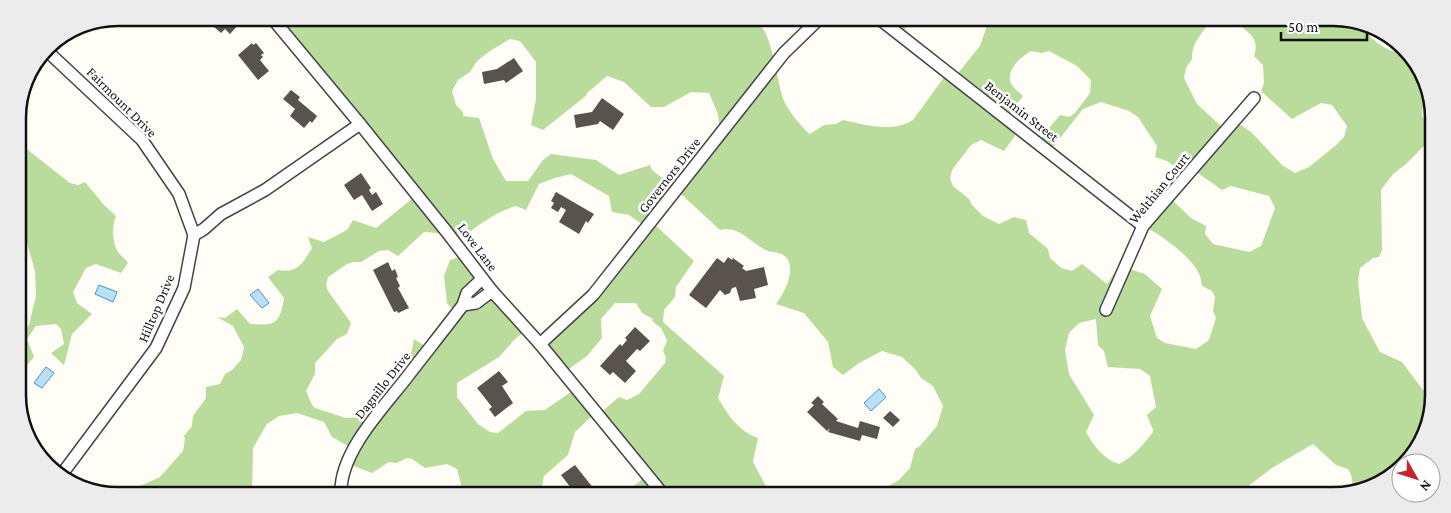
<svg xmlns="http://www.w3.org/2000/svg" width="1451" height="513" font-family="'Crimson Pro',serif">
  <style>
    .forest { fill: #b9dc9c; fill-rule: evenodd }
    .water { fill: #b9e0f7; stroke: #3f96cf }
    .building { fill: #5a524d }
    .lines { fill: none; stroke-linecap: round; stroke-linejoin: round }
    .minor-casing { stroke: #444; stroke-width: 14 }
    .minor { stroke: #fff; stroke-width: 11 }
    .labels { text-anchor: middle; stroke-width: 5; stroke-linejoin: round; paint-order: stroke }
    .street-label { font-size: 14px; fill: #111; stroke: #fff }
    .rim { fill: none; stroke: #111; stroke-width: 2.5 }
  </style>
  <rect width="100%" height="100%" fill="#fffdf5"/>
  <!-- forest -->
  <g class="forest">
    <path d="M273,18L744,20C748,22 754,22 758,24C773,33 777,84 784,101C788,110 802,128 810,134L824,125L836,124L843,120C866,125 892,133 913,120L947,73L955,77L980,46L987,26L985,21L1210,22C1202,33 1191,44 1192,59L1186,68L1184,78L1197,104L1225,130L1235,121L1251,132L1282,165L1295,173L1309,167L1335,146L1344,137L1347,126L1332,105L1321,103L1292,119L1261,91L1264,83L1263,65L1254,56C1260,37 1249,34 1236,22L1361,23C1368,40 1391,55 1409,54L1430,99L1423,103L1422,116L1432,128V138L1406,164L1393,174L1381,190L1382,250L1379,257L1373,258L1360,268L1358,281L1362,318L1380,352L1402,362L1429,398L1428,427L1402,463H1401L1394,475L1354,490L1351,475L1348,469L1336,465L1313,444L1272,468L1239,493V495L877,493L899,480L910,468L915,449L920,446L937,426L943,406L933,386L921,378L916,370L902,357L882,351L859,363L843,375L833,367L828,342L804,313L776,304C784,293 797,270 786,257C781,252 774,253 768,251C753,245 738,224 720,230L680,193L654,224L694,261L676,287L675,297L664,310L663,322L724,376L718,398C729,416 737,430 758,438L753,462L767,488L772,493L625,492L638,483L647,473L599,414L619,397L627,400L639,394L665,363L666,357L663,351L667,340L661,328L652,321L653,319L642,313L636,303H615L601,319L602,338L587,356L566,371L544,346L646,227L629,215L612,212L609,196L571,174L555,178L539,184L526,210L516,206C497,212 481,223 466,235L424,232L398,256L388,250L379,251L361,262H353L347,264L328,277L326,285L328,291L351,323L347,334L337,339L315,363V374L306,391L312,405L315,408L346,418L378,416L406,380L414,339L428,348L458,314L447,303L444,276L450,260L468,254L528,329L515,339L499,357L457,383V397L478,424L490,432L498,433L526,411L545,410L575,389L595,413L575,432L568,455L544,476L541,492H463L457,469L447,464L425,468L412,459L407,458L397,463L389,462L372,473L351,465L355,450L332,437L324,422L297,413L279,416L267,424L253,448L252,491L137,490L140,486L160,477L183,451L185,439L184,436L192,426L193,416L206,398V387L220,384L225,374L232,370L241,360L244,347L233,326L217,317L225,318L237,309L250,324C275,326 280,324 284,298L268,277L278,270C297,274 303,263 312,248L308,237L324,242L347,230L353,220L376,228L413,198ZM510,39L520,41L536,62V99L531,125L543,130L587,95L586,94L607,76L624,82L651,107H664L691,92L709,93L718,114L721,139L679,191L652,170L650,165L619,175L596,160L551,154L543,160L528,181H506L493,159L479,118L463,116V112L456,105L452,91L458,80L470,72L477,61L490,51ZM1031,51L1042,53L1049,51L1077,66L1091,80L1090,93L1075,113L1069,117L1060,115L1039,140L1050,148L1053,147L1083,109L1101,102L1129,111L1138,117L1157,146L1155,157L1167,161L1188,176L1195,171L1222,190L1231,186L1269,196L1275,208L1261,246L1249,252L1213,244L1205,234L1206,226L1191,218L1170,198L1145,227C1161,235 1192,257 1199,274C1201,277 1201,282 1202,286L1212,291L1215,297L1213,311L1216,318L1209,340L1196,349L1165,343L1157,338L1150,316L1162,289L1145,274L1120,266L1118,267L1107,284L1082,264L1072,271L1061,268L1050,258L1048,249L1029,233L1026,220L1014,217L999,224L983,216L972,205L969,199L953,186L950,179L952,170L971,145L981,140L1004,151L1019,130L1007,117L1023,96C1019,92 1011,87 1010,80C1008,68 1022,56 1031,51ZM1096,319L1098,345L1104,351L1108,367L1140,369L1150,376L1156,407L1147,415L1153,430V432C1143,445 1133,457 1119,464C1103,459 1094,446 1086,432L1094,415L1069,374L1065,350L1069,333L1079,323Z"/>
    <path d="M882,21H909L907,26L901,35Z"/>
    <path d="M18,127L22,131L21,140L24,147L70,183L78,185L85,182L104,205L116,216C112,225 112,241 117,250C119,255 125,258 128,263L121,273L96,264L86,268L73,292L77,303L92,314L72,334L64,365L51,353L64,344L61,329L56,324L36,326L27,339L34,357L19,374V343L24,337L23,333L29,325L36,296L35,271L24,233L18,228Z"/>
  </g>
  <!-- water -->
  <g class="water">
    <path d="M99,285L117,292L113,302L95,294Z"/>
    <path d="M258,289L269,303L262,308L250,295Z"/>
    <path d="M46,367L54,373L42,388L34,383Z"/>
    <path d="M879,389L886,397L871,411L864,403Z"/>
  </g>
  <!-- building -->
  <g class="building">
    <path d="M213,18H232L239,24L230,34L225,29L221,33L213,26L217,22Z"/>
    <path d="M252,43L253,45L256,43L264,53L261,55L263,57L260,60L269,71L258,80L238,55Z"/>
    <path d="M514,58L523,71L506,83L504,80L484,84L482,72L497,69Z"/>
    <path d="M291,90L300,97L298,100L317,116L312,123L310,121L304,128L290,116L295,109L283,99Z"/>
    <path d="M602,98L624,114L613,130L600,121L598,124L576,128L574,115L592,112Z"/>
    <path d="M361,173L371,188L369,190L372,195L376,192L383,204L372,211L362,195L354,200L344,185Z"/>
    <path d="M556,192L594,214L588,223L586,221L579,234L559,222L566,210L561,207L558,212L551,208L554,203L551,201Z"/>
    <path d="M728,257L732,260L733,258L744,266L742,268L746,271L764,267L768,285L754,289L756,298L740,301L736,287L732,288L730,293L725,295L720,290L706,308L689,295L717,258L724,263Z"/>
    <path d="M388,262L392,271L395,269L398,277L396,278L400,286L398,288L409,308L398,313L397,311L394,312L373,270Z"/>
    <path d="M635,327L650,341L640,351L637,349L626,361L636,371L625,383L613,372L610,375L600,366L620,344L622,346L627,340L625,338Z"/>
    <path d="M499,371L508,382L502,386L513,403L495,417L489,409L492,407L477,388Z"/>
    <path d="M818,396L824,402L822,404L838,419L836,421L858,428L860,421L880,427L877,439L862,435L860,441L828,432L830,428L827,431L807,412L814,405L811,403Z"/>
    <path d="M890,411L900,420L893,427L883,418Z"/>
    <path d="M575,465L594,489L596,487L600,492H578L573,486L571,488L561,475Z"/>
  </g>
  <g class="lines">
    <!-- minor casing -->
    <g class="minor-casing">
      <g id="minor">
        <path d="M272,18L360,124L446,231L492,291L540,344L662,493"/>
        <path d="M882,21L1143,226"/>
        <path d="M46,50L142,140L179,194L194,235"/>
        <path d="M463,305L476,303L492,291"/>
        <path d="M1106,310L1143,226L1254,98"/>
        <path d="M540,344L593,295L784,53L818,20"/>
        <path d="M62,474L156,348L184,288L194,235L204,229L221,214L265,190L360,124"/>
        <path d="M341,491C341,452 381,410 404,381C424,355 444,330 463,305L467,293L482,279"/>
      </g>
    </g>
    <!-- minor -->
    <use href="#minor" class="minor"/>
  </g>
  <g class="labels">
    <!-- street labels -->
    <g class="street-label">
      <text transform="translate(122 102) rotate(45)" y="5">Fairmount Drive</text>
      <text transform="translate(1022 111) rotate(38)" y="5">Benjamin Street</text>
      <text transform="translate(669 175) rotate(-52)" y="5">Governors Drive</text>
      <text transform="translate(1159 188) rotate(-51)" y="5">Welthian Court</text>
      <text transform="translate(478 247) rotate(53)" y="5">Love Lane</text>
      <text transform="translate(156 308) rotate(-67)" y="5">Hilltop Drive</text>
      <text transform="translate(382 385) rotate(-52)" y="5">Dagnillo Drive</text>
    </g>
  </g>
  <!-- crop -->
  <path d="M0 0H1451V513H0ZM118 26H1333A92 92 0 0 1 1425 118V395A92 92 0 0 1 1333 487H118A92 92 0 0 1 26 395V118A92 92 0 0 1 118 26Z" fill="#ececec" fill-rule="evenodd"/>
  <path class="rim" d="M118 26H1333A92 92 0 0 1 1425 118V395A92 92 0 0 1 1333 487H118A92 92 0 0 1 26 395V118A92 92 0 0 1 118 26Z"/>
  <!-- north arrow -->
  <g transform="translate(1416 478) rotate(129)"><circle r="24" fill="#ffffff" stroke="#a0a0a0"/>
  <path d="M0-4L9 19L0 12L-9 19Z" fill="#c4262e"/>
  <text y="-8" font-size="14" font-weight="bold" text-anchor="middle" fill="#111111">N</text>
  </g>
  <!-- scale -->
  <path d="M1281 32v8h86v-8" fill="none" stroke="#111111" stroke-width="2.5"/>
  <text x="1288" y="32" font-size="15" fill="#111111" stroke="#ffffff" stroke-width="4" paint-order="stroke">50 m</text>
</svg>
